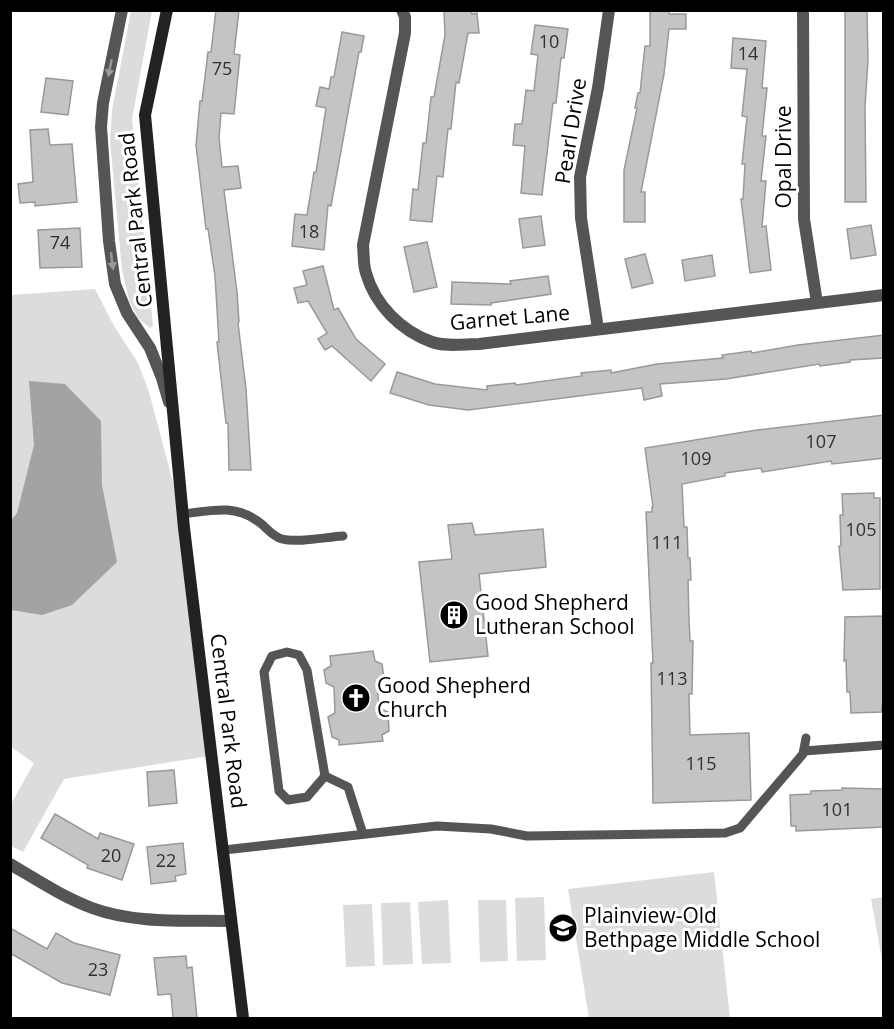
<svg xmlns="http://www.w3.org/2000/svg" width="894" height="1029" font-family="'Open Sans',sans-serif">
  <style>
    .green { fill: #dcdcdc }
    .water { fill: #a3a3a3 }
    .building { fill: #c4c4c4; stroke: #999; stroke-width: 1.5 }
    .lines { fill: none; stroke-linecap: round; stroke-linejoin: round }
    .lane { stroke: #555; stroke-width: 9 }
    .street { stroke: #555; stroke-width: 12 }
    .secondary { stroke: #222; stroke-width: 12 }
    .oneway { fill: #999 }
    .labels { text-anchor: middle; stroke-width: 6; stroke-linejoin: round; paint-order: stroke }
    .number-label { font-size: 18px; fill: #313131 }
    .street-label { font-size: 21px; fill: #000; stroke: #fff }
    .poi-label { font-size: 21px; fill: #000; stroke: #fff; text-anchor: start }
  </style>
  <rect width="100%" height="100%" fill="#fff"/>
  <!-- green -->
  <g class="green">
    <path d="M131,11H152L132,119L153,326L150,328L138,318L129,300L122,270L110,141L112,110Z"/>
    <path d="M95,289L114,326L138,363L149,392L174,486L209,756L64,779L23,852L11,846V804L34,763L11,747V295Z"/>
    <path d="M714,872L730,1018H589L568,889Z"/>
    <path d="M544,897L546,960L517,961L515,898Z"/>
    <path d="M883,897H884L883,965L871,899Z"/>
    <path d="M448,900L451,963L422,964L418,902Z"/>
    <path d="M478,900H506L508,961L480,962Z"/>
    <path d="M410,902L413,964L383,965L381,903Z"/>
    <path d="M372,904L375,966L346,967L343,905Z"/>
  </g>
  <!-- water -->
  <path class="water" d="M29,381L65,384L101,421L102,485L117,562L72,605L42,615L11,610V520L17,513L34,445Z"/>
  <!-- building -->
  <g class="building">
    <path d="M216,10H239L234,54L240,55L234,114L221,113L219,138L222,167L238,166L241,188L224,190L237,292L239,322L238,323L246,389L251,470H229L228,423H226L217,342H219L215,276L208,229H206L196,145L200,101H202L208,52H211Z"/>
    <path d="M444,10H471L472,14L477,13L479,33H468L459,83L456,82L451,129H448L443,177L437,176L432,222L410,220L413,189L418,190L423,143H426L431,97H434L445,35Z"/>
    <path d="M650,10H669V14H686V29H669L664,74L641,192H645V222H624V170L637,108H635L638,93H640L645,46H650Z"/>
    <path d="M845,10H867L868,60L865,107L866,202H845Z"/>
    <path d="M535,25L568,29L564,58H561L556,103H553L542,195L521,193L525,146L513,145L515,124H522L526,90L534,91L538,55L531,54Z"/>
    <path d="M342,32L364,36L361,52H359L331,206L328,205L324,250L292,246L295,214L307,215L314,172H316L326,108L316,106L320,87L329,89L331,77H334Z"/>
    <path d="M733,38L766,41L762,88H767L762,136H766L761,181H766L762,227L766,226L771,270L750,273L741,199H743L745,164H742L747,117L742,116L747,69L731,68Z"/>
    <path d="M46,78L73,81L68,115L41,112Z"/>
    <path d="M48,129L50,145L72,144L77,202L35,206V202L20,203L18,184L33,182L30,130Z"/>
    <path d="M541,216L545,245L523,248L519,219Z"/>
    <path d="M871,225L876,255L851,259L847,229Z"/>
    <path d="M80,228L82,267L40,268L38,230Z"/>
    <path d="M427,242L437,287L414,292L404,247Z"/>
    <path d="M645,254L653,283L632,288L625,259Z"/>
    <path d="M712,255L715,276L685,281L682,260Z"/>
    <path d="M323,266L334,310L338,308L356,339L385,364L371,381L332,346L325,350L318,339L327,333L308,301L298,303L294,288L307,285L303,271Z"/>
    <path d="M548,276L551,294L491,303V305L451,304L452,282L511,284L510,281Z"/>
    <path d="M884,335V358L850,360V362L820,366L819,364L726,379L660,384L662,396L644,400L642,388L468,410L429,405L390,393L397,372L435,384L487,390V386L515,383L516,385L582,376L581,373L611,370V373L657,364L723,358L722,355L751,351L752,353L798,345Z"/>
    <path d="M884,415V458L832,464L831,461L762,472L761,468L725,473V476L682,484L684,527H687L688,558H690L691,580H688L689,619L690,641H693L692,694H689L690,735L749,733L751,800L653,803L651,663H653L646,512H652V507H653L645,448L757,430Z"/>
    <path d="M874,493V498H880V589L843,590L839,546H841L840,515H843L842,494Z"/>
    <path d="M472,523L475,535L543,529L546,567L479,574L488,656L430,662L419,562L452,559L448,525Z"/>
    <path d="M883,616L884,706L882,707V712L851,713L850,692H847L846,660L844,661L845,617Z"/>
    <path d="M373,651L375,661L382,664L384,678L377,682L379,708L388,712L389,731L382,735L383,741L339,745V740L332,737L328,717L335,713L334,687L326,683L324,670L331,666L330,656Z"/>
    <path d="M174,770L177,803L149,806L147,772Z"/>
    <path d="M842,788L884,789V827L796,831V826H791L790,795L811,794V791L842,790Z"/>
    <path d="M55,814L98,839L100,833L134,844L122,880L87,868L88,865L41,838Z"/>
    <path d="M183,843L186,874L175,876L176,881L151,884L147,847Z"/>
    <path d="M10,928L47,949L56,933L74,943L120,955L110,995L62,983L10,953Z"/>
    <path d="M186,956L187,968L192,967L197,1018H173L171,994L158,995L154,958Z"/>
  </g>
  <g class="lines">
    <!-- lane -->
    <g class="lane">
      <path d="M183,514C209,511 233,504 256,520C265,525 271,536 282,539C298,543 326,537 343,536"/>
      <path d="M287,652L299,655L307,670L325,776L307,797L288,800L279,791L264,672L272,656Z"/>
      <path d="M804,751L884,745"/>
      <path d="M325,776L348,787L363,834"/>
      <path d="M224,850L437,826L491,829L527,836L725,833L740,828L803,754L806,738"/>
    </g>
    <!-- street -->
    <g class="street">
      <path d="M122,10L103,103L101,127L109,241L115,284L127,313L150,348L162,378L169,402"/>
      <path d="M402,10L405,17V33L363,245C364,254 363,264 366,273C375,305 401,331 432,342C446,347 464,344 479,344L884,295"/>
      <path d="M803,10L804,219L817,303"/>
      <path d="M598,329L581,218L580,177L598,88L609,10"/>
      <path d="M10,864C37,880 63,897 92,908C135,924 186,920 230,921"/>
    </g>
    <!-- secondary -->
    <path class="secondary" d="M167,10L145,115L184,528L243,1018"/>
  </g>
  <!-- one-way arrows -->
  <defs><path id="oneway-solid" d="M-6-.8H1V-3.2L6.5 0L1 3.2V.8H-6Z" transform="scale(1.5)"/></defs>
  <g class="oneway">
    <use href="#oneway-solid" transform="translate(110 68) rotate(101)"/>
    <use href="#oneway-solid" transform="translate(112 261) rotate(83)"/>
  </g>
  <!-- icons -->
  <defs>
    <g id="building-disc" transform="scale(1.5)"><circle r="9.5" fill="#000" stroke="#fff"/><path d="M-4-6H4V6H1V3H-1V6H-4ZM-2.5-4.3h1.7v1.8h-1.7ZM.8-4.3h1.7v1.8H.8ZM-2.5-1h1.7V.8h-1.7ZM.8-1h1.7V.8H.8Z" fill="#fff"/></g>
    <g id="church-disc" transform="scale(1.5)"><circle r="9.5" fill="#000" stroke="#fff"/><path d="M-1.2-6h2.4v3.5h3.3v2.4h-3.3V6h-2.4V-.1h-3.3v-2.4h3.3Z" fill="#fff"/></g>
    <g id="school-disc" transform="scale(1.5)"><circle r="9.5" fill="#000" stroke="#fff"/><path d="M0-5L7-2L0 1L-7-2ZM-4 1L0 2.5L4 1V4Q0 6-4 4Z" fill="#fff"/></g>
  </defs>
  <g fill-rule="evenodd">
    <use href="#building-disc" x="454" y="615"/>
    <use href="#church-disc" x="356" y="698"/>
    <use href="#school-disc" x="563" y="928"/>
  </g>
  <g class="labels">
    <!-- number labels -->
    <g class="number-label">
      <text x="549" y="48">10</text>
      <text x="748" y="60">14</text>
      <text x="222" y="75">75</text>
      <text x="309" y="238">18</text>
      <text x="60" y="249">74</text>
      <text x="821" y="448">107</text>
      <text x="696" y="465">109</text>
      <text x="861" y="536">105</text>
      <text x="667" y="549">111</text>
      <text x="672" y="685">113</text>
      <text x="701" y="770">115</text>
      <text x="837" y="816">101</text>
      <text x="111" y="862">20</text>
      <text x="166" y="867">22</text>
      <text x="98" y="976">23</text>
    </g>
    <!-- street labels -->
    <g class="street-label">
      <text transform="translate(571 131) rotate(-81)" y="7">Pearl Drive</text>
      <text transform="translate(784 157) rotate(-90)" y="7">Opal Drive</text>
      <text transform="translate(136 220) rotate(-96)" y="7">Central Park Road</text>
      <text transform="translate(510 318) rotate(-5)" y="7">Garnet Lane</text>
      <text transform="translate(228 721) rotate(83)" y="7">Central Park Road</text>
    </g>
    <!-- poi labels -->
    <g class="poi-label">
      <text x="475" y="610">Good Shepherd<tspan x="475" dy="24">Lutheran School</tspan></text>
      <text x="377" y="693">Good Shepherd<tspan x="377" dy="24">Church</tspan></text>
      <text x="584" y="923">Plainview-Old<tspan x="584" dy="24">Bethpage Middle School</tspan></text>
    </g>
  </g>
  <!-- border -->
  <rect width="894" height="1029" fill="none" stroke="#000000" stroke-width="24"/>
</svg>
